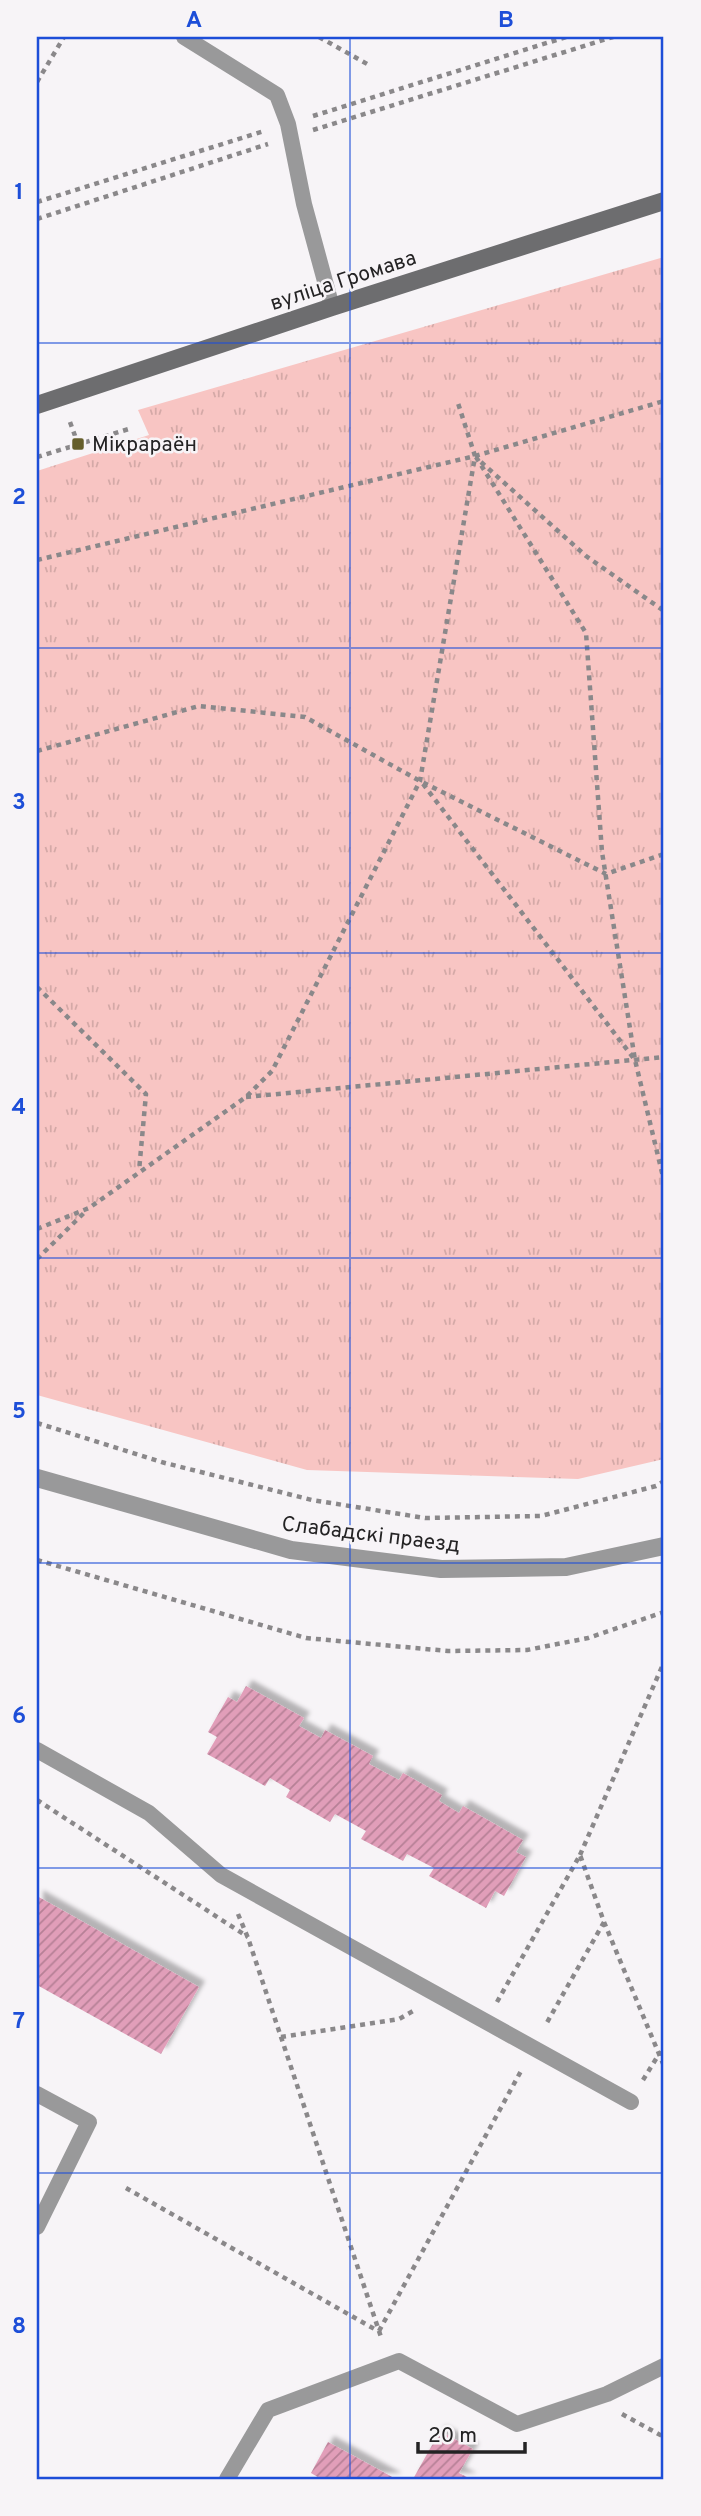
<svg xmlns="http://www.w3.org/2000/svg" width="701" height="2516" font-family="Overpass,sans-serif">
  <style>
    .grass { fill: url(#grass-tufts) }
    .building { fill: url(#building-hatch); filter: url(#shadow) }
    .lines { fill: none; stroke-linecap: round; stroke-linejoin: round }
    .path { stroke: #8a888a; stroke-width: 4.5; stroke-dasharray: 5 5; stroke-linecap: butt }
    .service { stroke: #99999a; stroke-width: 16 }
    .tertiary { stroke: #99999a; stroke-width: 18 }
    .secondary { stroke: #6d6d6f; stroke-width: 18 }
    .grid { fill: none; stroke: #1d4ed8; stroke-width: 2; stroke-opacity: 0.55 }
    .poi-dot { fill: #665f2b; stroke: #f7f4f7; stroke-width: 2.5 }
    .labels { text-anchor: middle; stroke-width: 5; stroke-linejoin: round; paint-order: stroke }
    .street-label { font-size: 21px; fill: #242324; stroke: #f7f4f7 }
    .poi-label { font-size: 21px; fill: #242324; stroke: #f7f4f7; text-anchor: start }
    .neatline { fill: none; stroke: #1d4ed8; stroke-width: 2.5 }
    .grid-label { font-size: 23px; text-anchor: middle; font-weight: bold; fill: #1d4ed8 }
  </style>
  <defs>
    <pattern id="grass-tufts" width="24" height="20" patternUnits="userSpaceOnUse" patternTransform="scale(1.75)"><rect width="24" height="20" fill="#f8c5c3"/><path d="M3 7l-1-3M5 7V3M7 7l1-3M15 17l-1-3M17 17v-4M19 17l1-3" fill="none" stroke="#d4a9a7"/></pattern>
    <pattern id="building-hatch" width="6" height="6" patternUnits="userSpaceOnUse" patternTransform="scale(1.75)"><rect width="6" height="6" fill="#e19eb9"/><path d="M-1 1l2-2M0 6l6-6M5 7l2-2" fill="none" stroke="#b68096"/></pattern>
    <filter id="shadow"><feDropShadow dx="6" dy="-6" stdDeviation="2" flood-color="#0004"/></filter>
  </defs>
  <rect width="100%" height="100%" fill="#f7f4f7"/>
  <!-- grass -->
  <path class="grass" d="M664,257V1459L578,1479L307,1470L37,1395V471L149,435L138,410Z"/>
  <!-- building -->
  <g class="building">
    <path d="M246,1686L304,1718L299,1726L321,1738L325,1730L373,1756L369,1764L399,1780L403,1773L442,1795L439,1801L459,1813L463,1806L523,1840L516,1852L526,1857L504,1896L495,1891L486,1908L429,1876L434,1868L407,1854L403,1861L361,1839L366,1831L335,1814L330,1822L286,1797L290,1790L270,1778L265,1786L207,1754L217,1737L208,1732L228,1697L237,1702Z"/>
    <path d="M37,1896L199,1987L161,2054L37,1985Z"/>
    <path d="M440,2431L473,2449L459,2473L471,2479H413Z"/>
    <path d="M328,2442L396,2479H321L311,2473Z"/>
  </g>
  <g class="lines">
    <!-- path -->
    <g class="path">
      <path d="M319,37L369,65"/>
      <path d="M37,82L64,37"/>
      <path d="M313,116L566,37"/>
      <path d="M313,130L613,37"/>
      <path d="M37,202L264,131"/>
      <path d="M37,219L268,144"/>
      <path d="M70,422L78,444"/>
      <path d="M37,457L132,428"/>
      <path d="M476,457L586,633L602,852L635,1060"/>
      <path d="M481,462L586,556L664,611"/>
      <path d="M37,560L475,456L664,401"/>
      <path d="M37,751L199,706L305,717L420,781L606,874L664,854"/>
      <path d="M423,784L635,1060L664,1181"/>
      <path d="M37,987L146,1094L139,1171"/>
      <path d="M246,1097L664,1057"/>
      <path d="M37,1229L89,1208L246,1097L272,1071L420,781L475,456L457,400"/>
      <path d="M37,1259L86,1211"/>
      <path d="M37,1423L165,1463L312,1500L425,1518L541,1516L656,1486L664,1481"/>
      <path d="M37,1560L306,1638L448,1651L527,1650L588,1638L664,1612"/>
      <path d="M37,1800L248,1937"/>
      <path d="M580,1855L664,1662"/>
      <path d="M238,1914L248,1938L382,2340"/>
      <path d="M604,1922L664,2066"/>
      <path d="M497,2002L580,1855L604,1922L545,2026"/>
      <path d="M281,2037L399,2019L415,2010"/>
      <path d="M643,2080L659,2054L664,2052"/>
      <path d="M126,2188L378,2331"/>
      <path d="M379,2331L521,2071"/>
      <path d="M622,2414L664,2437"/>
    </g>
    <!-- service -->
    <g class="service">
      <path d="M184,37L277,95L288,124L304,204L332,307"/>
      <path d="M37,1750L149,1813L221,1875L631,2102"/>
      <path d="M37,2094L89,2122L37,2227"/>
      <path d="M227,2479L268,2410L399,2361L517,2424L607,2394L664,2366"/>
    </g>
    <!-- tertiary -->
    <path class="tertiary" d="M37,1478L291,1550L441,1569L566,1567L664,1546"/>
    <!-- secondary -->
    <path class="secondary" d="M37,405L332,307L664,201"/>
  </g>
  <!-- grid -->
  <path class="grid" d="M350,37V2479M37,343H664M37,648H664M37,953H664M37,1258H664M37,1563H664M37,1868H664M37,2173H664"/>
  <!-- markers -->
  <rect class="poi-dot" x="71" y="437" width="14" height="14" rx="3.5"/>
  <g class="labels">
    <!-- street labels -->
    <g class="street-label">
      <text transform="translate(343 280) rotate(-18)" y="7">вуліца Громава</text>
      <text transform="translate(371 1534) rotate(7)" y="7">Слабадскі праезд</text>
    </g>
    <!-- poi labels -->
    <g class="poi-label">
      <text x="92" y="451">Мікрараён</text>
    </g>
  </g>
  <!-- border -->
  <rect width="701" height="2516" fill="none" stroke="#f7f4f7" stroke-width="77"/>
  <!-- scale -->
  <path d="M418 2442v10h107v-10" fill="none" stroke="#242324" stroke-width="3.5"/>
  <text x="428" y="2442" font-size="21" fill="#242324" stroke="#f7f4f7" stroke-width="5" paint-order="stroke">20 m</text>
  <rect x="38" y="38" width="624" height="2440" class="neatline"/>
  <g class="grid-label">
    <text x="194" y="27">A</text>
    <text x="506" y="27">B</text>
    <text x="19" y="199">1</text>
    <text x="19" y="504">2</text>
    <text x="19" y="809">3</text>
    <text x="19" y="1114">4</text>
    <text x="19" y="1418">5</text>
    <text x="19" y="1723">6</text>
    <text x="19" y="2028">7</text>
    <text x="19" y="2333">8</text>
  </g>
</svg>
